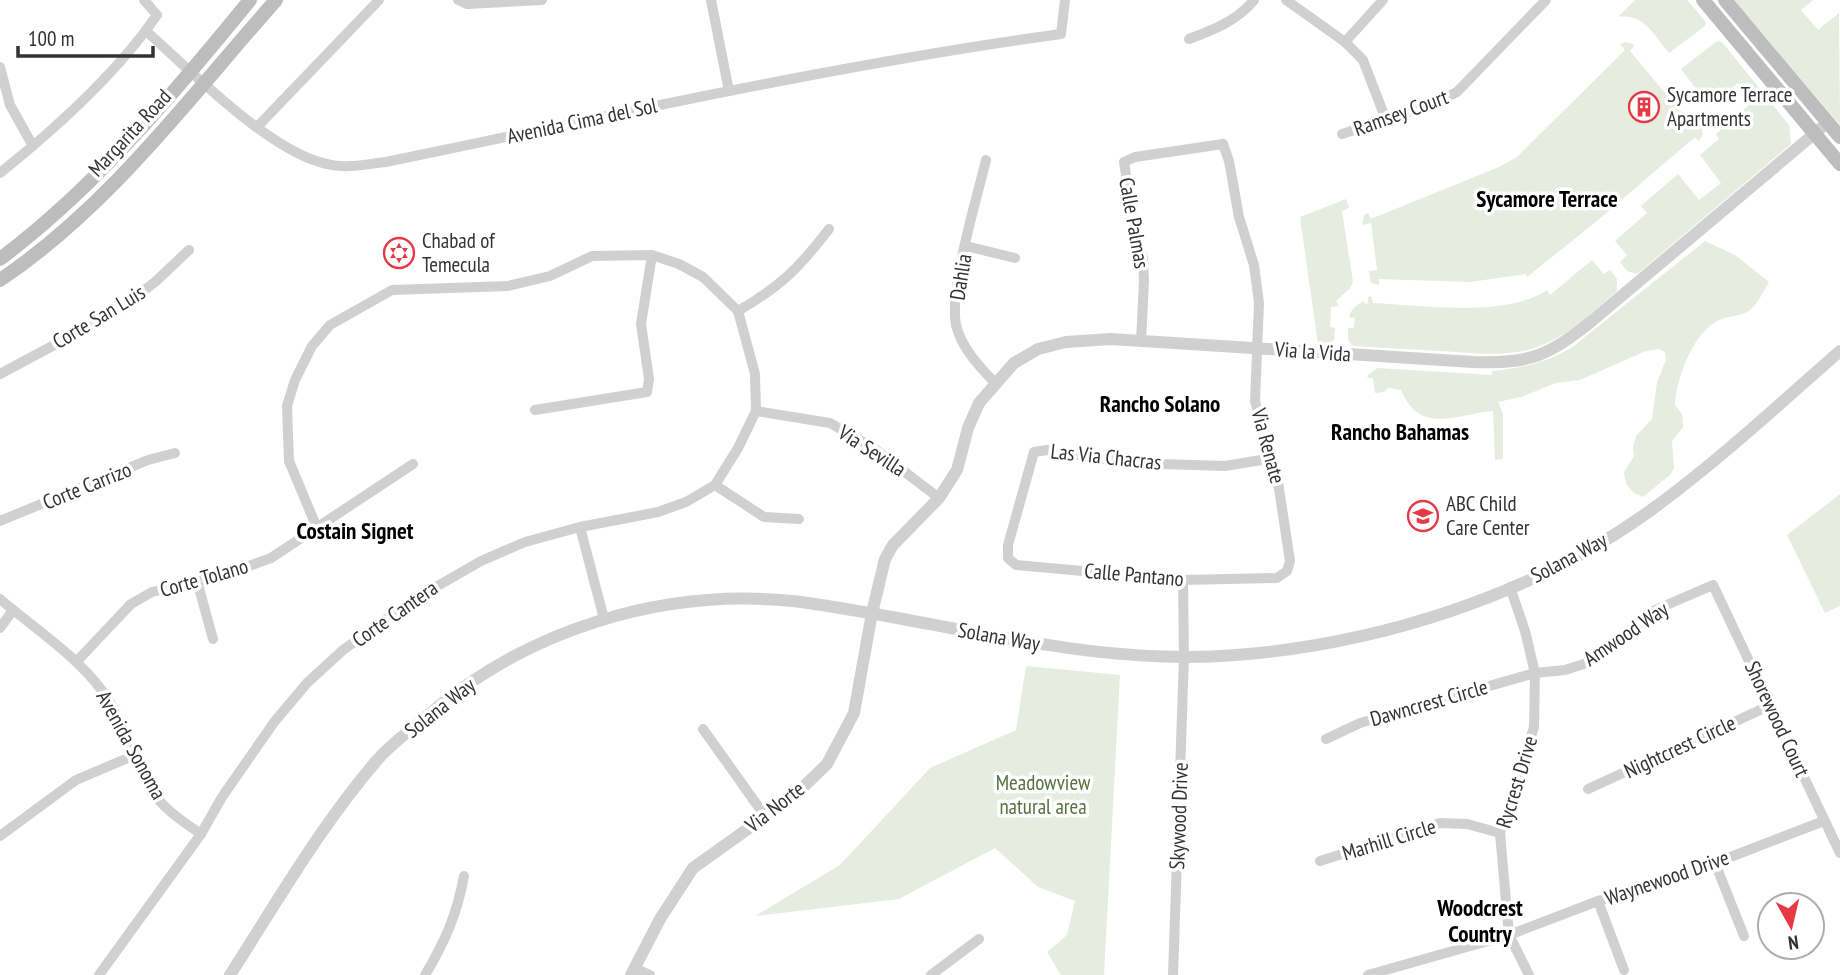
<svg xmlns="http://www.w3.org/2000/svg" width="1840" height="975" font-family="'PT Sans Narrow',sans-serif">
  <style>
    .green { fill: #e6ecdf }
    .lines { fill: none; stroke-linecap: round; stroke-linejoin: round }
    .minor { stroke: #d0d0d0; stroke-width: 10 }
    .tertiary { stroke: #d0d0d0; stroke-width: 12 }
    .secondary { stroke: #bdbdbd; stroke-width: 14 }
    .labels { text-anchor: middle; stroke-width: 7; stroke-linejoin: round; paint-order: stroke }
    .poi-label { font-size: 21px; fill: #333; stroke: #fff; text-anchor: start }
    .street-label { font-size: 21px; fill: #333; stroke: #fff }
    .park-label { font-size: 21px; fill: #56703f; stroke: #fff }
    .neighbourhood-label { font-size: 23px; font-weight: bold; fill: #000; stroke: #fff }
  </style>
  <rect width="100%" height="100%" fill="#fff"/>
  <!-- green -->
  <g class="green">
    <path d="M1635,0H1687L1706,22L1705,26L1669,53C1654,35 1644,13 1618,17Z"/>
    <path d="M1734,0H1813L1801,10L1818,30L1839,13L1840,125Z"/>
    <path d="M1717,41L1722,42L1789,125L1791,144L1637,274L1627,271L1620,262L1627,255L1615,241L1647,213L1641,206L1678,174L1699,200L1721,183L1700,155L1719,139L1716,134L1752,102L1738,83L1709,106L1681,69Z"/>
    <path d="M1625,42L1633,44L1634,46L1630,51L1696,130L1701,127L1703,134L1699,141L1695,137L1598,220L1527,277L1526,274L1470,282L1379,279V285L1371,283L1369,271L1377,270L1371,223L1362,225L1364,215L1368,213L1371,219L1373,218L1499,167L1517,157L1625,50L1620,44Z"/>
    <path d="M1346,199L1349,208L1342,211L1353,282L1350,288L1336,301L1339,306L1331,307L1330,327L1335,328L1334,340L1328,344H1318L1300,217Z"/>
    <path d="M1705,241L1735,255L1769,282C1764,290 1758,304 1750,310C1743,316 1728,316 1719,320C1693,332 1676,379 1675,405L1682,414L1683,427L1672,441L1674,468L1670,475L1643,497L1634,493L1626,484L1624,472L1634,456L1633,446L1636,436L1652,419L1657,382L1666,360L1665,352L1659,349L1646,351L1580,380L1556,383L1521,397L1498,402L1503,414V459L1495,460L1493,411C1457,414 1420,436 1401,390L1388,388L1384,392L1375,393L1373,378H1368L1367,376L1377,368L1492,375V371C1521,368 1546,363 1571,348Z"/>
    <path d="M1592,260L1604,274L1610,270L1617,279V291C1595,310 1573,331 1547,343C1513,359 1475,353 1440,351C1411,349 1382,348 1353,346L1348,340V328H1354L1355,318L1349,317C1351,309 1357,304 1364,301L1365,304L1368,303V297L1371,296L1373,303C1420,305 1506,318 1547,290L1550,295Z"/>
    <path d="M1840,494V606L1825,613L1787,535Z"/>
    <path d="M1026,666L1120,675L1104,975H1061L1047,952L1067,935L1075,901L1038,887L995,848L899,899L755,916L840,865L930,768L1016,730Z"/>
  </g>
  <g class="lines">
    <!-- minor -->
    <g class="minor">
      <path d="M458,0L467,4L542,0"/>
      <path d="M711,0L729,91"/>
      <path d="M1286,0L1345,42L1363,60L1386,120"/>
      <path d="M146,31C190,70 271,153 327,164C346,169 367,164 386,162C610,116 834,65 1061,34L1065,0"/>
      <path d="M1189,39C1213,30 1237,21 1254,0"/>
      <path d="M1345,42L1383,0"/>
      <path d="M0,67L10,105L33,146"/>
      <path d="M257,127L379,0"/>
      <path d="M1342,134L1428,106L1457,92L1546,0"/>
      <path d="M986,160C977,198 949,289 956,325C962,349 979,366 995,383"/>
      <path d="M0,173C55,129 117,73 157,15L144,0"/>
      <path d="M966,246L1015,258"/>
      <path d="M738,311C781,286 799,268 829,229"/>
      <path d="M1141,342L1144,281L1143,258L1135,234L1124,162L1135,157L1223,144L1229,161L1239,217L1254,265L1259,303L1255,401L1278,482L1290,561L1287,571L1277,578L1183,580L1016,565L1008,558V545L1034,452L1047,450L1127,463L1225,466L1273,458"/>
      <path d="M0,374L114,313L155,282L189,250"/>
      <path d="M535,410L647,392L649,379L641,324L652,255"/>
      <path d="M756,411L830,423L872,447L939,498"/>
      <path d="M715,485L764,517L799,519"/>
      <path d="M0,521L148,460L175,453"/>
      <path d="M580,527L604,619"/>
      <path d="M197,581L213,639"/>
      <path d="M1510,587L1525,631L1535,673L1534,727L1500,833L1509,935L1529,975"/>
      <path d="M0,599C34,628 77,656 103,692C124,721 131,757 150,788C162,808 182,821 201,834"/>
      <path d="M0,628L13,610"/>
      <path d="M78,660L131,604L152,592L221,576L271,558L413,464"/>
      <path d="M703,729L765,816"/>
      <path d="M1326,739L1360,723L1535,673L1565,670L1590,662L1655,610L1713,585L1840,853"/>
      <path d="M1588,789L1771,705"/>
      <path d="M0,836L76,780L135,755"/>
      <path d="M1320,861L1440,823L1467,824L1500,833"/>
      <path d="M1715,863L1744,936"/>
      <path d="M1598,901L1624,970"/>
      <path d="M634,968L650,975"/>
      <path d="M99,975L201,834L222,797L275,721L307,683L343,650L408,603L481,561L525,542L580,527L658,512L686,502L715,485L738,448L756,411L755,374L738,311L703,277L679,264L652,255L592,256L550,276L508,286L392,290L330,325L312,346L295,380L287,406L289,461L317,528"/>
      <path d="M425,975C445,942 457,914 464,876"/>
      <path d="M931,975L979,939"/>
      <path d="M1173,975L1184,657L1183,580"/>
      <path d="M1368,975L1509,935L1598,901L1715,863L1824,821"/>
    </g>
    <!-- tertiary -->
    <g class="tertiary">
      <path d="M230,975C277,902 321,825 378,759C392,743 411,730 427,716C526,630 661,588 792,601C819,604 847,609 875,614C995,635 1113,665 1236,655C1378,644 1530,596 1647,513C1715,464 1777,406 1840,351"/>
      <path d="M631,975L660,919L693,868L794,796L827,764L854,713L872,613L885,559L893,545L939,498L957,470L968,428L979,403L1014,363L1038,349L1066,342L1111,339L1473,362C1531,364 1548,356 1593,320L1827,123"/>
    </g>
    <!-- secondary -->
    <g class="secondary">
      <path d="M1703,0L1840,164"/>
      <path d="M1725,0L1840,137"/>
      <path d="M0,259C97,186 174,93 250,0"/>
      <path d="M0,280C109,207 190,97 276,0"/>
    </g>
  </g>
  <!-- icons -->
  <defs>
    <g id="building-ring" transform="scale(1.575)"><circle r="9.5" fill="#fff" stroke="#e63946" stroke-width="1.5"/><path d="M-4-6H4V6H1V3H-1V6H-4ZM-2.5-4.3h1.7v1.8h-1.7ZM.8-4.3h1.7v1.8H.8ZM-2.5-1h1.7V.8h-1.7ZM.8-1h1.7V.8H.8Z" fill="#e63946"/></g>
    <g id="synagogue-ring" transform="scale(1.575)"><circle r="9.5" fill="#fff" stroke="#e63946" stroke-width="1.5"/><path d="M0-6.5L5.6 3.2H-5.6ZM0 6.5L5.6-3.2H-5.6Z" fill="#e63946"/></g>
    <g id="school-ring" transform="scale(1.575)"><circle r="9.5" fill="#fff" stroke="#e63946" stroke-width="1.5"/><path d="M0-5L7-2L0 1L-7-2ZM-4 1L0 2.5L4 1V4Q0 6-4 4Z" fill="#e63946"/></g>
  </defs>
  <g fill-rule="evenodd">
    <use href="#building-ring" x="1644" y="107"/>
    <use href="#synagogue-ring" x="399" y="253"/>
    <use href="#school-ring" x="1423" y="516"/>
  </g>
  <g class="labels">
    <!-- poi labels -->
    <g class="poi-label">
      <text x="1667" y="102">Sycamore Terrace<tspan x="1667" dy="24">Apartments</tspan></text>
      <text x="422" y="248">Chabad of<tspan x="422" dy="24">Temecula</tspan></text>
      <text x="1446" y="511">ABC Child<tspan x="1446" dy="24">Care Center</tspan></text>
    </g>
    <!-- street labels -->
    <g class="street-label">
      <text transform="translate(1401 113) rotate(-20)" y="7">Ramsey Court</text>
      <text transform="translate(582 121) rotate(-12)" y="7">Avenida Cima del Sol</text>
      <text transform="translate(130 133) rotate(-47)" y="7">Margarita Road</text>
      <text transform="translate(1134 223) rotate(80)" y="7">Calle Palmas</text>
      <text transform="translate(961 277) rotate(-81)" y="7">Dahlia</text>
      <text transform="translate(99 317) rotate(-31)" y="7">Corte San Luis</text>
      <text transform="translate(1313 352) rotate(4)" y="7">Via la Vida</text>
      <text transform="translate(1268 446) rotate(75)" y="7">Via Renate</text>
      <text transform="translate(872 451) rotate(33)" y="7">Via Sevilla</text>
      <text transform="translate(1106 457) rotate(6)" y="7">Las Via Chacras</text>
      <text transform="translate(87 486) rotate(-22)" y="7">Corte Carrizo</text>
      <text transform="translate(1569 558) rotate(-28)" y="7">Solana Way</text>
      <text transform="translate(1134 575) rotate(5)" y="7">Calle Pantano</text>
      <text transform="translate(204 578) rotate(-16)" y="7">Corte Tolano</text>
      <text transform="translate(395 614) rotate(-35)" y="7">Corte Cantera</text>
      <text transform="translate(1626 634) rotate(-34)" y="7">Amwood Way</text>
      <text transform="translate(999 637) rotate(10)" y="7">Solana Way</text>
      <text transform="translate(1429 703) rotate(-16)" y="7">Dawncrest Circle</text>
      <text transform="translate(440 708) rotate(-38)" y="7">Solana Way</text>
      <text transform="translate(1777 719) rotate(65)" y="7">Shorewood Court</text>
      <text transform="translate(131 745) rotate(61)" y="7">Avenida Sonoma</text>
      <text transform="translate(1680 747) rotate(-25)" y="7">Nightcrest Circle</text>
      <text transform="translate(1517 782) rotate(-73)" y="7">Rycrest Drive</text>
      <text transform="translate(775 807) rotate(-38)" y="7">Via Norte</text>
      <text transform="translate(1179 816) rotate(-88)" y="7">Skywood Drive</text>
      <text transform="translate(1389 840) rotate(-17)" y="7">Marhill Circle</text>
      <text transform="translate(1667 878) rotate(-19)" y="7">Waynewood Drive</text>
    </g>
    <!-- park labels -->
    <g class="park-label">
      <text x="1043" y="790">Meadowview<tspan x="1043" dy="24">natural area</tspan></text>
    </g>
    <!-- neighbourhood labels -->
    <g class="neighbourhood-label">
      <text x="1547" y="207">Sycamore Terrace</text>
      <text x="1160" y="412">Rancho Solano</text>
      <text x="1400" y="440">Rancho Bahamas</text>
      <text x="355" y="539">Costain Signet</text>
      <text x="1480" y="916">Woodcrest<tspan x="1480" dy="26">Country</tspan></text>
    </g>
  </g>
  <!-- north arrow -->
  <g transform="translate(1791 926) rotate(172)"><circle r="33" fill="#ffffff" stroke="#adadad" stroke-width="2"/>
  <path d="M0-5L12 26L0 18L-12 26Z" fill="#e63946"/>
  <text y="-10" font-size="19" font-weight="bold" text-anchor="middle" fill="#333333">N</text>
  </g>
  <!-- scale -->
  <path d="M18 46v10h135v-10" fill="none" stroke="#333333" stroke-width="3.5"/>
  <text x="28" y="46" font-size="21" fill="#333333" stroke="#ffffff" stroke-width="5" paint-order="stroke">100 m</text>
</svg>
